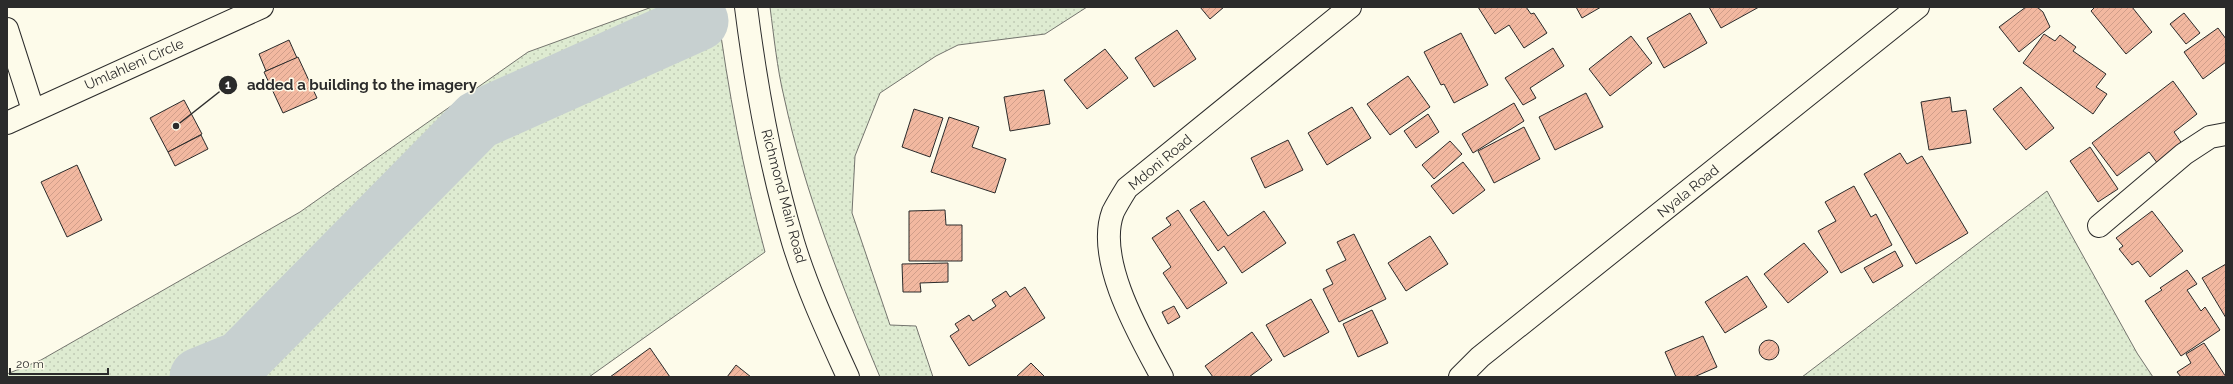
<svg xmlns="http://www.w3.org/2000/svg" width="2233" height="384" font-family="Raleway,sans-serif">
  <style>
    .green { fill: url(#green-dots); stroke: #74746e }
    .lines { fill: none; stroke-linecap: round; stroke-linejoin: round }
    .river { stroke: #c7d0d0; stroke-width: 59 }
    .building { fill: url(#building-hatch); stroke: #2b2b2b }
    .minor-casing { stroke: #2b2b2b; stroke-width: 24 }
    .secondary-casing { stroke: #2b2b2b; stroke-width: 24 }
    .minor { stroke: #fdfbea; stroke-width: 22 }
    .secondary { stroke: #fdfbea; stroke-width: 22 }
    .labels { text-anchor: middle; stroke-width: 3; stroke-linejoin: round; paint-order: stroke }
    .street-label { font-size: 14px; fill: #2b2b2b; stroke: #fdfbea }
    .leader { fill: none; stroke: #2b2b2b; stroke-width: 1.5 }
    .callout-dot { fill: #2b2b2b; stroke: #fdfbea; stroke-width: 1.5 }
    .mark-label { font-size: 12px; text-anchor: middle; font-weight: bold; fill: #fff }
    .callout-label { font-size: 15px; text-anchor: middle; font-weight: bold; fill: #2b2b2b; stroke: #fdfbea; stroke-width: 3; stroke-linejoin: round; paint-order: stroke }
  </style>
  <defs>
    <pattern id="green-dots" width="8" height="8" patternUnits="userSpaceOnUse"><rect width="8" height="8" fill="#deebd1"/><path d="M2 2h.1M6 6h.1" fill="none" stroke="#bfcab4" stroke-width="1.8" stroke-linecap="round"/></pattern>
    <pattern id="building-hatch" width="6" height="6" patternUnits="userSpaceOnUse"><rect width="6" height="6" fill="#f2b8a0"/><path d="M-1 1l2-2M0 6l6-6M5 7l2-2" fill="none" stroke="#d09e8a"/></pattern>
  </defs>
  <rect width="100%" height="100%" fill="#fdfbea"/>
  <!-- green -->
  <g class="green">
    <path d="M652,7H717C728,90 743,171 765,252L589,377H7V374L41,360L300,212L528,52Z"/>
    <path d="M770,7H1087L1045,34L958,45L936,56L880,93L855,156L852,213L890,325L916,326L933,377H880C842,286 805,194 784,97C777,68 774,37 770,7Z"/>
    <path d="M2047,191L2137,353L2153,377H1802Z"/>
  </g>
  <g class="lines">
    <!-- river -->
    <path class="river" d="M199,377L241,360L478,120L699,21"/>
  </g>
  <!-- building -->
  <g class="building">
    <path d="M1200,7H1224L1210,19Z"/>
    <path d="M1478,7H1526L1531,14L1534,13L1547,33L1524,48L1509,25L1495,34Z"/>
    <path d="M1576,7H1601L1582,18Z"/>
    <path d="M1709,7H1759L1721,28Z"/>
    <path d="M2026,7H2037L2043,12L2050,27L2019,52L1999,27Z"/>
    <path d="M2095,7H2132L2152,32L2126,54L2091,11Z"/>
    <path d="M1690,13L1707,43L1664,68L1647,38Z"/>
    <path d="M2184,13L2200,33L2186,44L2170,24Z"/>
    <path d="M2218,28L2226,39V62L2203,79L2184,52Z"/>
    <path d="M1177,30L1196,59L1154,87L1135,58Z"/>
    <path d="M1461,33L1488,85L1454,103L1444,84L1441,85L1424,52Z"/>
    <path d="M2044,34L2055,41L2060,35L2076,47L2073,51L2106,74L2096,87L2107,94L2093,114L2023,63Z"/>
    <path d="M1631,36L1652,63L1610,96L1589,69Z"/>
    <path d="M289,40L297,58L266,71L259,54Z"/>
    <path d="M1553,48L1564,66L1530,88L1536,98L1523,105L1505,78Z"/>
    <path d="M1105,49L1128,78L1087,109L1064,80Z"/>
    <path d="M298,57L317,98L283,113L264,72Z"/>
    <path d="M1408,76L1430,107L1390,135L1367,104Z"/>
    <path d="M2173,81L2197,114L2174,132L2183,145L2158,164L2149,152L2117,176L2092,143Z"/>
    <path d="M2021,87L2054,128L2026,150L1993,109Z"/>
    <path d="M1044,90L1050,124L1010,131L1004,97Z"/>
    <path d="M1586,93L1603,127L1555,150L1539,117Z"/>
    <path d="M1950,97L1952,112L1966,110L1971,143L1929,150L1921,102Z"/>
    <path d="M184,100L202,134L168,152L150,118Z"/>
    <path d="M1514,103L1524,121L1473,153L1462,134Z"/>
    <path d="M1352,107L1371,138L1327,165L1308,133Z"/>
    <path d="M914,109L943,118L930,157L902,147Z"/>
    <path d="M1428,114L1439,132L1416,148L1404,131Z"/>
    <path d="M949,117L979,127L972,147L1006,159L995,193L931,172Z"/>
    <path d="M1524,127L1540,159L1494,183L1478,151Z"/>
    <path d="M201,135L208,149L175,166L168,152Z"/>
    <path d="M1288,140L1303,170L1265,188L1251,158Z"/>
    <path d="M1450,141L1462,154L1434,179L1422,165Z"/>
    <path d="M2090,147L2118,189L2098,202L2070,161Z"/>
    <path d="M1900,153L1907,164L1922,156L1968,233L1916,264L1864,174Z"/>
    <path d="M1463,162L1485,190L1453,214L1431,186Z"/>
    <path d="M77,165L102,220L67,237L41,182Z"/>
    <path d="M1854,186L1871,217L1876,214L1892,245L1841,273L1818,231L1836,221L1825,202Z"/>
    <path d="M1204,201L1228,236L1264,211L1286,243L1242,273L1224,246L1218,251L1190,210Z"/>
    <path d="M945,210L946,225H962V261H909V211Z"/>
    <path d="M1178,210L1227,283L1187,309L1163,273L1171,267L1152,238L1171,225L1166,218Z"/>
    <path d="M2152,211L2183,251L2150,277L2138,261L2132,265L2119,249L2123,246L2116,238Z"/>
    <path d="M1354,234L1386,299L1339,322L1323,289L1333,284L1326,270L1346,260L1337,242Z"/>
    <path d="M1430,236L1448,264L1406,291L1388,263Z"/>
    <path d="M1804,243L1828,272L1788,303L1764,274Z"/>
    <path d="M1895,251L1903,266L1873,283L1864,268Z"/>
    <path d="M948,263V282L920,283L921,292H903L902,264Z"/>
    <path d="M2226,264V318L2202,278Z"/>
    <path d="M2187,270L2197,284L2187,290L2201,311L2205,307L2220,330L2181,356L2145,301L2162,290L2160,288Z"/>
    <path d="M1747,276L1767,307L1725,333L1705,302Z"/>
    <path d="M1025,287L1045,318L969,366L950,336L959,330L955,324L969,315L973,321L996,306L992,300L1006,291L1010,297Z"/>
    <path d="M1311,299L1329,332L1284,357L1266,325Z"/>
    <path d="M1174,306L1180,317L1168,324L1162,312Z"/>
    <path d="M1372,310L1388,343L1358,357L1343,324Z"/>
    <path d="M1252,332L1272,360L1249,377H1213L1205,366Z"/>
    <path d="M1703,336L1717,367L1694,377H1676L1665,352Z"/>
    <circle cx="1769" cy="350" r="10"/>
    <path d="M2204,343L2226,377H2181L2177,372L2191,363L2186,354Z"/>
    <path d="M650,348L670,377H610Z"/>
    <path d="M1031,363L1045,377H1016Z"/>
    <path d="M736,365L751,377H727Z"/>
  </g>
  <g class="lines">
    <!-- minor casing -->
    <g class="minor-casing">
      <g id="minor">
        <path d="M7,29L33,110"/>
        <path d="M7,123L262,7"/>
        <path d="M2099,226L2184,154L2210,137L2226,134"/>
        <path d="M1162,377C1140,336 1095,260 1113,212C1117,204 1122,196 1127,188L1350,7"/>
        <path d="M1460,377L1480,357L1918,7"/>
      </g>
    </g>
    <!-- secondary casing -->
    <g class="secondary-casing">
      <path id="secondary" d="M746,7C756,86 770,165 793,242C807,288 828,333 848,377"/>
    </g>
    <!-- minor -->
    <use href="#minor" class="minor"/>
    <!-- secondary -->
    <use href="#secondary" class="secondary"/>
  </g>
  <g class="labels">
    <!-- street labels -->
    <g class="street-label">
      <text transform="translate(134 64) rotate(-24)" y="5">Umlahleni Circle</text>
      <text transform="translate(1160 162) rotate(-40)" y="5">Mdoni Road</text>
      <text transform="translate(1688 191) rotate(-39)" y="5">Nyala Road</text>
      <text transform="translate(784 196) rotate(75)" y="5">Richmond Main Road</text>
    </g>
  </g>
  <!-- callouts -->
  <path class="leader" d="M176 126L228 85"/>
  <g class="callout-dot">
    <circle cx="176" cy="126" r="4"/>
    <circle cx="228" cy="85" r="10"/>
  </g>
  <g class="mark-label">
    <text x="228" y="89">1</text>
  </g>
  <g class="callout-label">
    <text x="362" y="90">added a building to the imagery</text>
  </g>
  <!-- border -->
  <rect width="2233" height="384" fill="none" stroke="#2b2b2b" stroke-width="16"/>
  <!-- scale -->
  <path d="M10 368v6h98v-6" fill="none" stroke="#2b2b2b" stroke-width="2"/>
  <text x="16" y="368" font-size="12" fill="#2b2b2b" stroke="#fdfbea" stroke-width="3" paint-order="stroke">20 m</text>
</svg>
